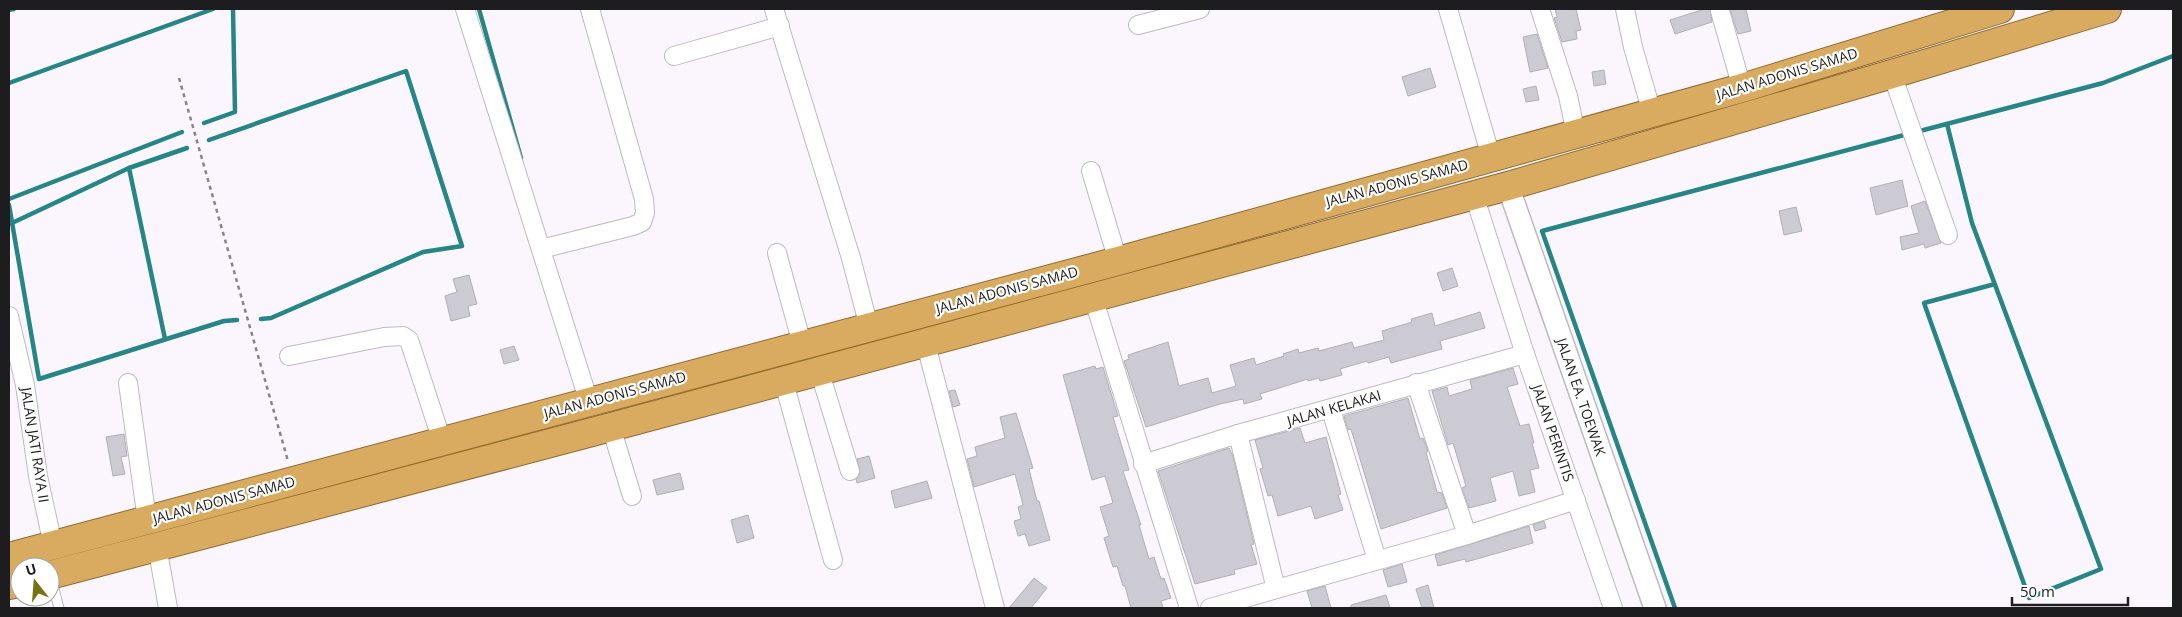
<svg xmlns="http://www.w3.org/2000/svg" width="2182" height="617" font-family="'Open Sans',sans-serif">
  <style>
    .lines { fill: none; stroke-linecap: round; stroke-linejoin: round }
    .stream { stroke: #268687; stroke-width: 4.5 }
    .building { fill: #cccbd3; stroke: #b0afb7 }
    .service-casing { stroke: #beb9c1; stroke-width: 11 }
    .minor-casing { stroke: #beb9c1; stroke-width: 20 }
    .tertiary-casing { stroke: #beb9c1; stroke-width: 24 }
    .trunk-casing { stroke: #906b2f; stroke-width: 30 }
    .path { stroke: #878489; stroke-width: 2.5; stroke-dasharray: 4 4; stroke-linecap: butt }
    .service { stroke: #fff; stroke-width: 9 }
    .minor { stroke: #fff; stroke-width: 18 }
    .tertiary { stroke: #fff; stroke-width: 21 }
    .trunk { stroke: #d8ab60; stroke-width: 28 }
    .labels { text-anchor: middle; stroke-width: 4.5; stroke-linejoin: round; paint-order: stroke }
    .street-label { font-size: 14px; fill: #1d1c1e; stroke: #fff }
  </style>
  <rect width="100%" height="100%" fill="#fbf6fe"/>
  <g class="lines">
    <!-- stream -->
    <g class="stream">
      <path d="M479,9L521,158"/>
      <path d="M9,10L14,9"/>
      <path d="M9,83L213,9"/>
      <path d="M204,123L235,112L233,9"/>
      <path d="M1947,124L1972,223L2101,569L2029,598L1924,303L1995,284"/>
      <path d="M1916,132L2103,83L2173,56"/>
      <path d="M209,140L406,71L462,246L423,252L271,318L261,319"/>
      <path d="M129,168L165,339"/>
      <path d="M9,199L182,132"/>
      <path d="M9,205L39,379L224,321L237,320"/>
      <path d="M12,223L129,168L187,148"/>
      <path d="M1675,608L1542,231L1908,134"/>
    </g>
  </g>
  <!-- building -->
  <g class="building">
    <path d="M1555,9H1576L1581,30L1576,31L1577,39L1562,42L1554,18L1557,17Z"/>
    <path d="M1705,9H1710L1712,22L1675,34L1670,20Z"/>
    <path d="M1730,9H1746L1751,31L1738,34Z"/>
    <path d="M1537,34L1548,68L1530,72L1523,37Z"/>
    <path d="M1430,68L1436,87L1408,96L1402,77Z"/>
    <path d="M1604,70L1606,84L1594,86L1592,72Z"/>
    <path d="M1536,86L1539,100L1526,102L1523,89Z"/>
    <path d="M1902,180L1908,206L1876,215L1870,188Z"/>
    <path d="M1925,201L1941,243L1925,248L1924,244L1902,250L1900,237L1919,233L1911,206Z"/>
    <path d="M1796,207L1802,231L1784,235L1779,211Z"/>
    <path d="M1452,268L1458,286L1443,291L1437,273Z"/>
    <path d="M469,275L477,304L468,306L470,316L451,321L445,296L457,292L453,279Z"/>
    <path d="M1480,312L1485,328L1440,341L1442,349L1391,363L1389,357L1368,363L1367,361L1340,369L1342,375L1320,381L1319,378L1308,381V379L1260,394L1262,399L1244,404L1243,399L1220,404L1146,427L1124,361L1129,359L1128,355L1168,342L1179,386L1208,378L1212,393L1236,386L1230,365L1254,358L1256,365L1284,356L1283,354L1298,349L1299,353L1318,348L1319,351L1352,342L1354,348L1384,340L1382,331L1412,322L1411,319L1432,313L1435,326Z"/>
    <path d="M514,346L519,360L504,364L500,350Z"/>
    <path d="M1095,366L1096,369L1103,367L1118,416L1113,417L1129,470L1123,471L1141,525H1139L1149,559L1154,557L1161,579L1164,578L1171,598L1161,601L1163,608H1131L1125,586H1123L1117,566L1113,567L1104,538L1109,536L1100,507L1113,503L1105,476L1092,480L1063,375Z"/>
    <path d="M1513,368L1518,384L1507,387L1520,426L1529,424L1534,443H1532L1539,468L1530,470L1535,492L1519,496L1513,471L1490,478L1496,501L1469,508L1462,488L1466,486L1453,443L1448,445L1432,391L1447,387L1449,396L1472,389L1470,380Z"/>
    <path d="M955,390L960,405L953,407L949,391Z"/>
    <path d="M1408,398L1420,439L1423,438L1428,451L1426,452L1437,492L1442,493L1447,508L1381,529L1351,429L1348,430L1344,416Z"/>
    <path d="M1016,413L1033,468L1029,469L1037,501H1039L1050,540L1029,546L1025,534L1018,536L1014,521L1021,519L1018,507L1023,505L1015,474L974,487L967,459L977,456L975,447L1005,438L1000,417Z"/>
    <path d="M1300,428L1305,443L1326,437L1341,494L1338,495L1343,510L1315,519L1311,506L1278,516L1272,495L1268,496L1260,469L1263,468L1255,440Z"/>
    <path d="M124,434L127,456L121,457L125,474L113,476L106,437Z"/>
    <path d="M1229,448L1233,456L1254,544L1251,545L1257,564L1234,570L1235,574L1195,584L1158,471Z"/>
    <path d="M869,456L875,478L857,483L856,479L860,473L857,459Z"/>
    <path d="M680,473L684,489L657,495L653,480Z"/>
    <path d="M927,481L932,498L895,508L891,491Z"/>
    <path d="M748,515L754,538L737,543L731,520Z"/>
    <path d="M1544,521L1546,528L1535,531L1533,525Z"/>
    <path d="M1529,526L1533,543L1466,562L1465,559L1438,566L1435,555Z"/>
    <path d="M1402,564L1407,582L1388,587L1383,570Z"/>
    <path d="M1034,578L1047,588L1031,608H1009Z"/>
    <path d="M1428,585L1434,608H1422L1416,589Z"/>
    <path d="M1325,586L1331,608H1312L1307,591Z"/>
    <path d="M1386,595L1390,608H1351V605Z"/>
  </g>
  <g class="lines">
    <!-- service casing -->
    <g class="service-casing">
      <path id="service" d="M51,577L59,608"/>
    </g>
    <!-- minor casing -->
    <g class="minor-casing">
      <g id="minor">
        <path d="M465,9L589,402"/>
        <path d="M774,9L851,258L869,327"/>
        <path d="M1448,9L1491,157"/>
        <path d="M1540,9L1568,96L1576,134"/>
        <path d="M1625,9L1633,47L1652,113"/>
        <path d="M1720,11L1742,88"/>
        <path d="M1138,25L1200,9"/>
        <path d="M674,56L780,26"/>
        <path d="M1892,74L1948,235"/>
        <path d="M1091,171L1118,261"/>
        <path d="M1474,195L1525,354L1613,608"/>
        <path d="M541,249L633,226L642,222L645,213L644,199L590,9"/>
        <path d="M777,253L802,344"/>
        <path d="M1093,297L1189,608"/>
        <path d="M9,316L25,385L38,476L53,545"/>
        <path d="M925,341L995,608"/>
        <path d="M289,356L384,337L403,336L409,340L442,441"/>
        <path d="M819,370L850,471"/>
        <path d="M783,379L833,560"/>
        <path d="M128,383L147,520"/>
        <path d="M1416,383L1467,535"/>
        <path d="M1331,410L1377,560"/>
        <path d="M611,427L632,496"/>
        <path d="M1238,434L1276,589"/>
        <path d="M1143,464L1238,434L1525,354"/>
        <path d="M157,546L168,608"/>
        <path d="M1210,608L1467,535L1576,500"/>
      </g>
    </g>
    <!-- tertiary casing -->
    <g class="tertiary-casing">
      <path id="tertiary" d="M1508,186L1655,608"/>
    </g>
    <!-- trunk casing -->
    <g class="trunk-casing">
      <g id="trunk">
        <path d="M9,557L1118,261L1742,88L2000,9"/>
        <path d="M50,575L611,427L1508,186L1892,74L2107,9"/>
        <path d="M9,585L20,583"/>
      </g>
    </g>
    <!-- path -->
    <path class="path" d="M179,78L288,461"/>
    <!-- service -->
    <use href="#service" class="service"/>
    <!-- minor -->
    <use href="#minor" class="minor"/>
    <!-- tertiary -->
    <use href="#tertiary" class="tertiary"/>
    <!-- trunk -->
    <use href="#trunk" class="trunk"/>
  </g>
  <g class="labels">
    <!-- street labels -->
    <g class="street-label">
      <text transform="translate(1787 74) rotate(-17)" y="5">JALAN ADONIS SAMAD</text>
      <text transform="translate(1397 183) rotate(-15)" y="5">JALAN ADONIS SAMAD</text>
      <text transform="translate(1007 290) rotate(-15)" y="5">JALAN ADONIS SAMAD</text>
      <text transform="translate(615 395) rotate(-15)" y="5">JALAN ADONIS SAMAD</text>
      <text transform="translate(1581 397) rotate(71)" y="5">JALAN EA. TOEWAK</text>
      <text transform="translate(1334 408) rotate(-16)" y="5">JALAN KELAKAI</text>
      <text transform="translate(1553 433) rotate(71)" y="5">JALAN PERINTIS</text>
      <text transform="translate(35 445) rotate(81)" y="5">JALAN JATI RAYA II</text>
      <text transform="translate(224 500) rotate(-15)" y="5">JALAN ADONIS SAMAD</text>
    </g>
  </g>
  <!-- border -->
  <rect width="2182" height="617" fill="none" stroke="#1d1c1e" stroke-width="20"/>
  <!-- north arrow -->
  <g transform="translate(35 582) rotate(343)"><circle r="24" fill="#ffffff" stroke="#a5a4a5"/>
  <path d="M0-4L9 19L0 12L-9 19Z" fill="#797112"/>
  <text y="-8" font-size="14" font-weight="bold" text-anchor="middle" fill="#1d1c1e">U</text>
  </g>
  <!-- scale -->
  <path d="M2012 597v8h116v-8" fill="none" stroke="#1d1c1e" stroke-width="2.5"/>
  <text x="2020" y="597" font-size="15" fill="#1d1c1e" stroke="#ffffff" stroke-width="4" paint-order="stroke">50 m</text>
</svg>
